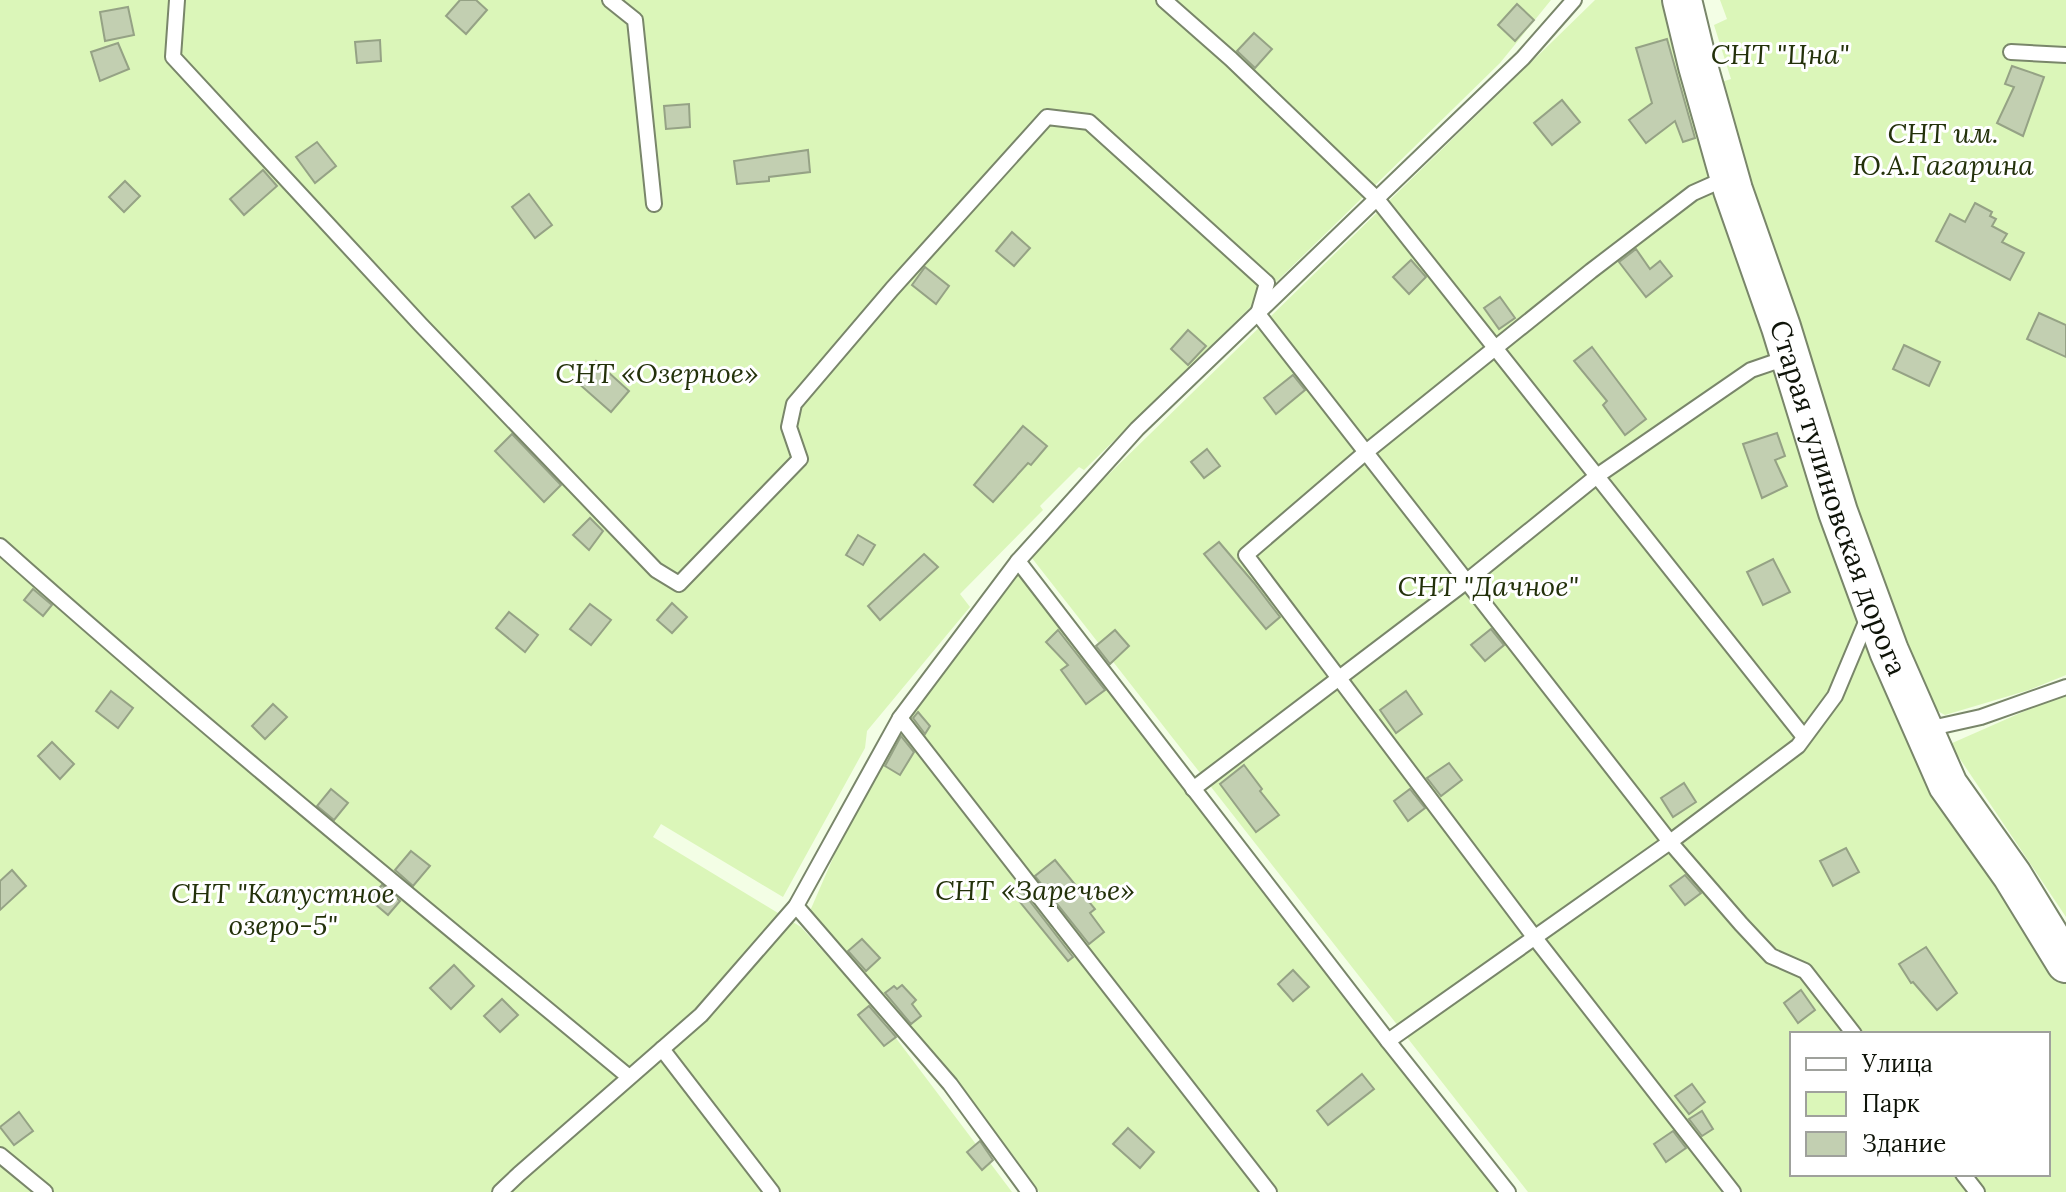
<svg xmlns="http://www.w3.org/2000/svg" width="2066" height="1192" font-family="Lora,serif">
  <style>
    .green { fill: #dbf6b9; fill-rule: evenodd }
    .building { fill: #c2cfb1; stroke: #95a285; stroke-width: 2 }
    .lines { fill: none; stroke-linecap: round; stroke-linejoin: round }
    .service-casing { stroke: #79866a; stroke-width: 18 }
    .tertiary-casing { stroke: #79866a; stroke-width: 42 }
    .service { stroke: #fff; stroke-width: 14 }
    .tertiary { stroke: #fff; stroke-width: 38 }
    .labels { text-anchor: middle; stroke-width: 6; stroke-linejoin: round; paint-order: stroke }
    .park-label { font-size: 28px; font-style: italic; fill: #23310a; stroke: #fff }
    .street-label { font-size: 28px; fill: #0e1308; stroke: #fff }
  </style>
  <rect width="100%" height="100%" fill="#f3fee5"/>
  <!-- green -->
  <g class="green">
    <path d="M0,0H1551L1500,63L1084,470L1079,467L1040,506L1043,510L960,594L970,607L867,731L865,748L783,897L661,824L653,837L801,927L868,1001L1012,1192H0Z"/>
    <path d="M1595,0H1669L1711,172L2008,896L2066,984V1192H1528L1028,553ZM1792,1034H2048V1174H1792Z"/>
    <path d="M1720,0H2066V675L2029,690L1945,715L1930,707L1866,547L1788,297L1718,83L1731,79L1714,25L1727,19Z"/>
    <path d="M1016,573L1126,701L1508,1192H1039L1013,1155L810,911L866,782L898,730Z"/>
    <path d="M2066,693V917L1950,744Z"/>
  </g>
  <!-- building -->
  <g class="building">
    <path d="M460,0H476L487,10L466,34L446,16Z"/>
    <path d="M1517,4L1534,20L1515,41L1498,25Z"/>
    <path d="M128,7L134,35L105,41L100,12Z"/>
    <path d="M1254,33L1272,49L1255,68L1237,51Z"/>
    <path d="M1667,39L1695,138L1683,142L1675,121L1646,143L1629,120L1652,103L1636,48Z"/>
    <path d="M380,40L381,61L357,63L355,42Z"/>
    <path d="M118,43L129,69L100,81L91,52Z"/>
    <path d="M2012,66L2044,77L2023,136L1997,123L2014,87L2005,84Z"/>
    <path d="M1562,100L1580,122L1552,145L1534,123Z"/>
    <path d="M689,104L690,127L666,129L664,106Z"/>
    <path d="M317,142L336,166L315,183L296,157Z"/>
    <path d="M808,150L810,172L769,177V181L737,184L734,161Z"/>
    <path d="M263,170L277,186L244,215L230,199Z"/>
    <path d="M125,181L140,196L124,212L109,197Z"/>
    <path d="M529,194L552,225L535,238L512,207Z"/>
    <path d="M1975,203L1992,212L1990,216L1996,219L1992,226L2007,234L2002,242L2024,253L2010,280L1936,241L1950,214L1965,222Z"/>
    <path d="M1012,232L1030,248L1014,266L996,251Z"/>
    <path d="M1636,249L1650,269L1660,261L1672,276L1646,297L1619,262Z"/>
    <path d="M1411,260L1426,277L1409,294L1393,277Z"/>
    <path d="M925,267L949,286L936,304L912,285Z"/>
    <path d="M1500,297L1515,318L1499,329L1484,308Z"/>
    <path d="M2039,313L2066,325V357L2027,339Z"/>
    <path d="M1188,330L1206,346L1188,365L1171,349Z"/>
    <path d="M1904,345L1940,362L1929,386L1893,369Z"/>
    <path d="M1592,347L1646,419L1625,435L1603,405L1607,401L1574,361Z"/>
    <path d="M596,361L629,391L611,412L578,383Z"/>
    <path d="M1293,375L1305,390L1276,414L1264,398Z"/>
    <path d="M1023,426L1047,446L1031,465L1028,463L993,502L974,485Z"/>
    <path d="M1777,433L1785,456L1775,460L1787,486L1762,498L1743,444Z"/>
    <path d="M512,434L561,485L544,502L495,451Z"/>
    <path d="M1207,449L1220,466L1204,478L1191,462Z"/>
    <path d="M590,518L603,531L589,550L573,535Z"/>
    <path d="M858,535L875,545L863,565L846,555Z"/>
    <path d="M1219,542L1254,583L1280,617L1266,629L1204,554Z"/>
    <path d="M924,554L938,567L880,620L868,606Z"/>
    <path d="M1773,559L1790,592L1763,605L1747,572Z"/>
    <path d="M33,589L52,605L43,616L24,600Z"/>
    <path d="M672,603L687,617L672,633L657,620Z"/>
    <path d="M590,604L611,620L591,645L570,629Z"/>
    <path d="M509,612L538,635L525,652L496,628Z"/>
    <path d="M1491,629L1504,645L1485,661L1471,645Z"/>
    <path d="M1058,630L1105,690L1086,704L1061,670L1068,665L1046,642Z"/>
    <path d="M1115,630L1129,646L1110,664L1096,646Z"/>
    <path d="M111,691L133,708L118,728L96,711Z"/>
    <path d="M1406,691L1422,714L1396,733L1380,710Z"/>
    <path d="M273,704L287,717L265,739L252,726Z"/>
    <path d="M918,712L930,726L925,734L913,718Z"/>
    <path d="M901,736L914,752L900,775L885,766Z"/>
    <path d="M52,742L74,764L60,779L38,756Z"/>
    <path d="M1449,763L1462,780L1441,796L1427,778Z"/>
    <path d="M1244,765L1262,789L1260,791L1279,815L1256,832L1220,784Z"/>
    <path d="M1684,783L1696,802L1673,817L1661,798Z"/>
    <path d="M331,789L348,803L334,820L317,806Z"/>
    <path d="M1410,789L1425,808L1408,821L1394,801Z"/>
    <path d="M1846,848L1859,872L1833,886L1820,861Z"/>
    <path d="M411,851L430,866L413,886L395,870Z"/>
    <path d="M1055,860L1095,909L1090,913L1104,932L1089,944L1035,876Z"/>
    <path d="M12,870L26,886L0,910V881Z"/>
    <path d="M1685,875L1701,893L1685,905L1670,886Z"/>
    <path d="M382,885L400,901L388,915L369,899Z"/>
    <path d="M1022,891L1073,957L1068,961L1015,896Z"/>
    <path d="M862,939L880,958L866,971L848,951Z"/>
    <path d="M1926,947L1957,993L1937,1010L1913,982L1911,983L1899,964Z"/>
    <path d="M454,965L474,986L451,1009L430,988Z"/>
    <path d="M1293,970L1309,987L1293,1001L1278,984Z"/>
    <path d="M902,985L916,1000L912,1004L921,1016L911,1024L885,993L894,986L897,989Z"/>
    <path d="M1801,990L1815,1010L1798,1023L1784,1003Z"/>
    <path d="M502,999L518,1015L500,1032L484,1016Z"/>
    <path d="M869,1006L896,1037L884,1046L858,1015Z"/>
    <path d="M1362,1074L1374,1089L1328,1125L1317,1111Z"/>
    <path d="M1692,1084L1705,1102L1689,1114L1675,1096Z"/>
    <path d="M1702,1111L1713,1129L1702,1136L1689,1119Z"/>
    <path d="M19,1112L33,1131L14,1145L0,1127Z"/>
    <path d="M1128,1128L1154,1152L1140,1168L1113,1144Z"/>
    <path d="M1673,1131L1686,1148L1666,1162L1654,1144Z"/>
    <path d="M980,1141L993,1160L982,1170L967,1152Z"/>
  </g>
  <g class="lines">
    <!-- service casing -->
    <g class="service-casing">
      <g id="service">
        <path d="M177,0L173,57L421,325L656,570L679,584L800,459L789,427L794,404L892,289L1047,117L1089,122L1267,283L1258,314L1670,842L1388,1041"/>
        <path d="M610,0L635,20L654,204"/>
        <path d="M1164,0L1231,59L1377,199L1804,737"/>
        <path d="M2011,52L2066,55"/>
        <path d="M1729,177L1693,193L1591,271L1366,452L1246,555L1535,938L1733,1192"/>
        <path d="M0,546C205,729 418,902 629,1077"/>
        <path d="M1018,561L1388,1041L1508,1192"/>
        <path d="M900,718L1269,1192"/>
        <path d="M1927,729L1981,717L2066,687"/>
        <path d="M1193,789L1467,581L1597,476L1751,370L1789,357"/>
        <path d="M796,906L950,1084L1029,1192"/>
        <path d="M1854,1034L1805,971L1771,956L1741,924L1670,842L1798,746L1835,696L1869,615"/>
        <path d="M662,1049L772,1192"/>
        <path d="M0,1155L45,1192"/>
        <path d="M1963,1174L1977,1192"/>
        <path d="M500,1192L519,1174L701,1015L796,906L900,718L1018,561L1137,429L1523,58L1574,0"/>
      </g>
    </g>
    <!-- tertiary casing -->
    <g class="tertiary-casing">
      <g id="tertiary">
        <path id="s1" d="M1682,0L1698,66L1733,190L1781,327L1838,512L1889,651L1948,785L2012,875L2066,963"/>
      </g>
    </g>
    <!-- service -->
    <use href="#service" class="service"/>
    <!-- tertiary -->
    <use href="#tertiary" class="tertiary"/>
  </g>
  <g class="labels">
    <!-- park labels -->
    <g class="park-label">
      <text x="1780" y="64">СНТ "Цна"</text>
      <text x="1943" y="143">СНТ им.<tspan x="1943" dy="32">Ю.А.Гагарина</tspan></text>
      <text x="657" y="383">СНТ «Озерное»</text>
      <text x="1488" y="596">СНТ "Дачное"</text>
      <text x="1035" y="900">СНТ «Заречье»</text>
      <text x="283" y="903">СНТ "Капустное<tspan x="283" dy="32">озеро-5"</tspan></text>
    </g>
    <!-- street labels -->
    <g class="street-label">
      <text dy="10" stroke="none"><textPath href="#s1" startOffset="522">Старая тулиновская дорога</textPath></text>
    </g>
  </g>
  <!-- legend -->
  <rect x="1790" y="1032" width="260" height="144" fill="#ffffff" stroke="#9fa19c" stroke-width="2"/>
  <rect x="1806" y="1058" width="40" height="12" fill="#ffffff" stroke="#9fa19c" stroke-width="2"/>
  <text x="1862" y="1072" font-size="24" fill="#0e1308">Улица</text>
  <rect x="1806" y="1092" width="40" height="24" fill="#dbf6b9" stroke="#9fa19c" stroke-width="2"/>
  <text x="1862" y="1112" font-size="24" fill="#0e1308">Парк</text>
  <rect x="1806" y="1132" width="40" height="24" fill="#c2cfb1" stroke="#9fa19c" stroke-width="2"/>
  <text x="1862" y="1152" font-size="24" fill="#0e1308">Здание</text>
</svg>
